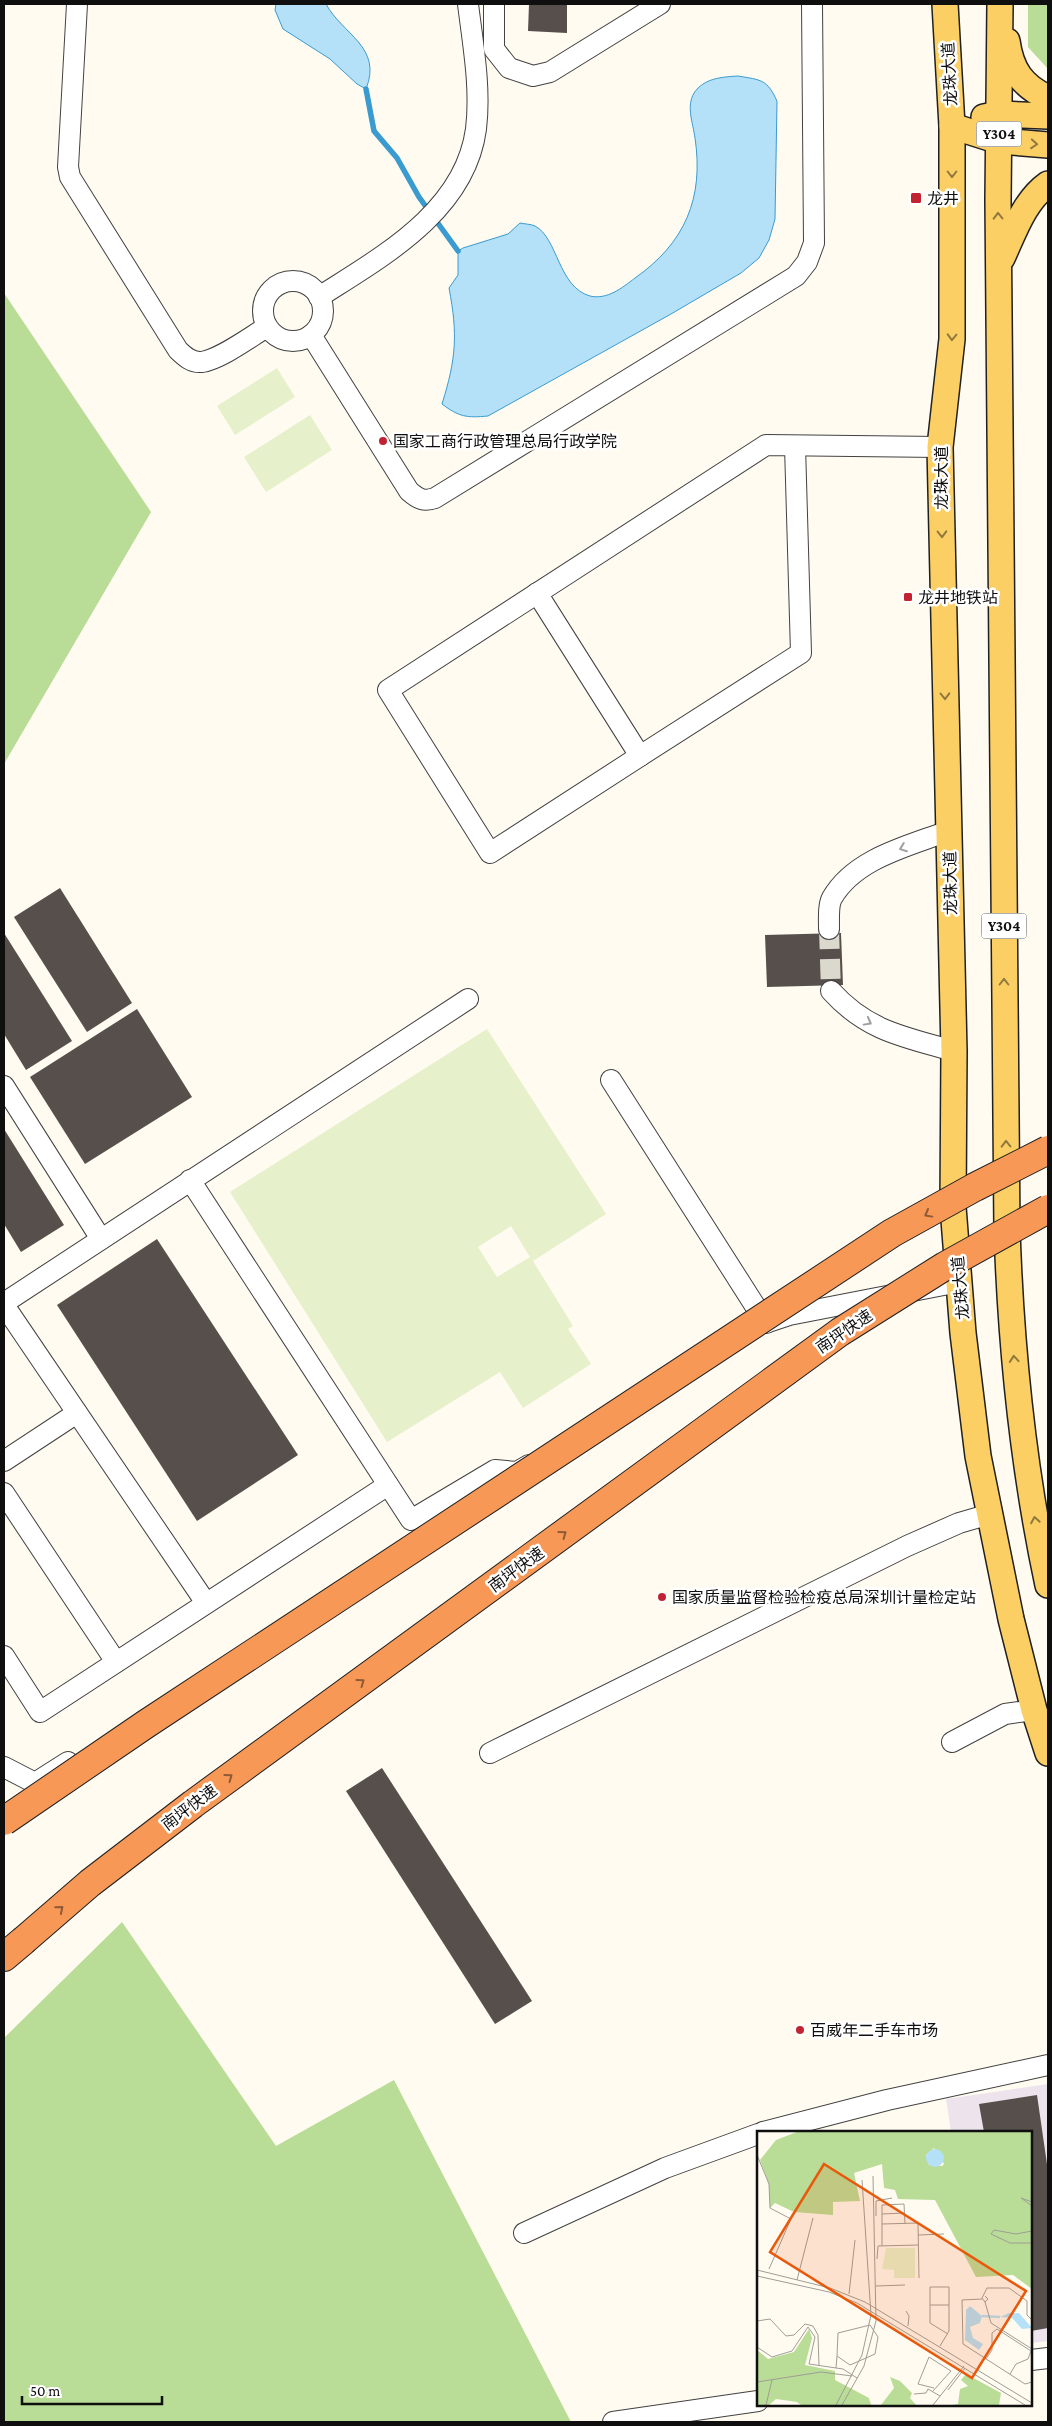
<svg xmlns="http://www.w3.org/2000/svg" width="1052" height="2426" font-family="'Crimson Pro','Noto Sans SC',serif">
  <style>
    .industrial { fill: #ece3ed }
    .forest { fill: #b9dc97 }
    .pitch { fill: #e6f1cb; fill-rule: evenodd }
    .water { fill: #b4e1f7; stroke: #399bd0 }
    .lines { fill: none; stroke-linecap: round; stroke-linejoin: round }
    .stream { stroke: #399bd0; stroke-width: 5.5 }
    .building { fill: #574f4b }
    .minor-tunnel { stroke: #dbd8ce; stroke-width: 20; stroke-dasharray: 20 10; stroke-linecap: butt }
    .minor-casing { stroke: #424242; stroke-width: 22 }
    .major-casing { stroke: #202020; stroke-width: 28 }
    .highway-casing { stroke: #202020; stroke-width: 30 }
    .minor { stroke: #fff; stroke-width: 20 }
    .major { stroke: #fbcf64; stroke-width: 25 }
    .highway { stroke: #f79856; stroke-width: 28 }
    .highway-bridge-casing { stroke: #202020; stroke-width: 30; stroke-linecap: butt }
    .highway-bridge { stroke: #f79856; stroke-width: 28 }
    .oneway { stroke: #91793e }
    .oneway2 { stroke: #9f9f9f }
    .oneway3 { stroke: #8f5a36 }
    .poi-dot { fill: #c22332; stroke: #fff; stroke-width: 2 }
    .labels { text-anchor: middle; stroke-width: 5; stroke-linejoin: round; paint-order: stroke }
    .shield { fill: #fff; stroke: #575757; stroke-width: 1 }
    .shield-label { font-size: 15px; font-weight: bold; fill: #0f0f0f }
    .street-label { font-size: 16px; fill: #0f0f0f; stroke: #fff }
    .poi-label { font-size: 16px; fill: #0f0f0f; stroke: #fff; text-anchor: start }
    .inset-river { fill: none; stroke: #b4e1f7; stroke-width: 2.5 }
    .inset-road { fill: none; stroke: #9f9d96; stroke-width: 1 }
    .view { fill: #e8590c; fill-opacity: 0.15; stroke: #e8590c; stroke-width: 2.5 }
    .inset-edge { fill: none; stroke: #0f0f0f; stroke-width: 2.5 }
  </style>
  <rect width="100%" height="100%" fill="#fffbf0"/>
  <!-- industrial -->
  <path class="industrial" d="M1048,2084V2341L1031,2343V2132H951L946,2099Z"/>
  <!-- forest -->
  <g class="forest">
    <path d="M1028,4H1048V69L1028,47Z"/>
    <path d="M4,293L151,512L4,764Z"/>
    <path d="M122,1922L276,2146L394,2080L571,2422H4V2038Z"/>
  </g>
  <!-- pitch -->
  <g class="pitch">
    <path d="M277,368L295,397L235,435L217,406Z"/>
    <path d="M310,415L332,450L266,492L244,457Z"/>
    <path d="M487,1029L606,1214L533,1261L573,1326L568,1329L591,1364L523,1408L500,1372L387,1442L230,1192ZM511,1226L530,1257L497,1277L478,1247Z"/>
  </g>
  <!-- water -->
  <g class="water">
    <path d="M276,4H326C342,34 383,47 366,89L357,84L330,59L283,29L275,10Z"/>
    <path d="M738,76C761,80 767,79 777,101L775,219L769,240L759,258L741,273L671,314L488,416C467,418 459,417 442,404C456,359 458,335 449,288L458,275V251L463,248L508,234L520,223C524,224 531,224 535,226C558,238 558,287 590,296C607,300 622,288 635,278C685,243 704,198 695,138C693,123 686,107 694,93C704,78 722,77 738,76Z"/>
  </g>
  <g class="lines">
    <!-- stream -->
    <path class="stream" d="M366,89L374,131L397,158L419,197L458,251"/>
  </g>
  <!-- building -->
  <g class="building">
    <path d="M529,4H567V33L528,31Z"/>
    <path d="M60,888L132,1003L87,1032L14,917Z"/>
    <path d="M4,933L72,1041L26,1070L4,1034Z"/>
    <path d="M841,933L843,985L767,987L765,935Z"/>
    <path d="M137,1009L192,1097L85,1164L30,1077Z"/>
    <path d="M4,1129L64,1225L21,1252L4,1224Z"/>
    <path d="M157,1239L298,1455L197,1521L57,1305Z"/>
    <path d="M382,1768L532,2001L495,2024L346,1791Z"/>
    <path d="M1037,2095L1048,2171V2328L1031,2331V2132H984L979,2104Z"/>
  </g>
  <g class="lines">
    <!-- minor-tunnel -->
    <path class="minor-tunnel" d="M829,929L831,991"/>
    <!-- minor casing -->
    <g class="minor-casing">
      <g id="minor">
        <path d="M77,4L68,167L70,177L178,350C185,357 192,363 202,362C221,359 250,337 267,327"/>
        <path d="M494,4V49L509,68L533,76L550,72L660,4"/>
        <circle cx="293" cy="311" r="30"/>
        <path d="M319,297C381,257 465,212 476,129C481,88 473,45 468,4"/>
        <path d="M311,335L409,491C418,499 424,502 435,498L796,276L807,262L814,243L812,4"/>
        <path d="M537,593L640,756L801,653L795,446"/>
        <path d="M640,756L490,853L388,690L766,445L940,447"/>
        <path d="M829,929C829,920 828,905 832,898C855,858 909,846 948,831"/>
        <path d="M831,991C867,1031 904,1037 954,1051"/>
        <path d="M611,1080L766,1323"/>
        <path d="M4,1086L101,1239"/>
        <path d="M190,1180L411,1520L495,1470L517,1472L529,1465"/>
        <path d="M4,1303L468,999"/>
        <path d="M4,1305L206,1603"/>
        <path d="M768,1322L789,1315L959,1282"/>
        <path d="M4,1461L77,1413"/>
        <path d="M4,1493L116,1662"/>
        <path d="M4,1656L40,1712L388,1485"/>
        <path d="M952,1742L1005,1714L1034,1710"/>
        <path d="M490,1753L907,1546L959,1523L990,1514"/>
        <path d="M4,1767L35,1783L68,1762"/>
        <path d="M763,2132L887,2100L1048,2065"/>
        <path d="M524,2233L665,2168L758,2134"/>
        <path d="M1031,2360L1048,2358"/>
        <path d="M613,2422L758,2401"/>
      </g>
    </g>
    <!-- major casing -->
    <g class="major-casing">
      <g id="major">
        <path d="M945,4L952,126V339L940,447L954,1051L953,1207L963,1333L978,1456L1011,1619L1034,1710L1048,1753"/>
        <path d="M1000,4L998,200L1007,1230C1011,1350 1023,1468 1048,1585"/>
        <path d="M1007,41C1011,70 1022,86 1048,98"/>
        <path d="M984,117L999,114L1048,116"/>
        <path d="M952,126L999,141L1048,145"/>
        <path d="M1002,258C1014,232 1024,201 1048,184"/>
      </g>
    </g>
    <!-- highway casing -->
    <g class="highway-casing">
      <path id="highway" d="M4,1957L23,1941"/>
    </g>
    <!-- minor -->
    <use href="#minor" class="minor"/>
    <!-- major -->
    <use href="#major" class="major"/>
    <!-- highway -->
    <use href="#highway" class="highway"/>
    <!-- highway-bridge casing -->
    <g class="highway-bridge-casing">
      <g id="highway-bridge">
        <path d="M4,1821L146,1724L892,1233L975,1187L1048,1150"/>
        <path d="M23,1941L90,1883L193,1804L840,1332L945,1266L1048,1209"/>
      </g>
    </g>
    <!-- highway-bridge -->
    <use href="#highway-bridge" class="highway-bridge"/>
  </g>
  <!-- one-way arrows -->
  <defs><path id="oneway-chevron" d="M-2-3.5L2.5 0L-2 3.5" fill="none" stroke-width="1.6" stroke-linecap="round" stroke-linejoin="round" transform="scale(1.25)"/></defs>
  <g class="oneway">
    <use href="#oneway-chevron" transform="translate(1034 144) rotate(5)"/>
    <use href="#oneway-chevron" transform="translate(952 174) rotate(90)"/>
    <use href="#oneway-chevron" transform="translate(998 216) rotate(-91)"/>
    <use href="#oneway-chevron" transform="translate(952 337) rotate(92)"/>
    <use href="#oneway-chevron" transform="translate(942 534) rotate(89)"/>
    <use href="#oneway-chevron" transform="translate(945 696) rotate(89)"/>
    <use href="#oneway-chevron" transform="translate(1004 982) rotate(-90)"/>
    <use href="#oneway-chevron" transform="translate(1006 1144) rotate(-91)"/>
    <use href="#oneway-chevron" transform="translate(1014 1359) rotate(-95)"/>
    <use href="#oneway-chevron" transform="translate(1035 1520) rotate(-100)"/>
  </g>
  <g class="oneway2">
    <use href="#oneway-chevron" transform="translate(903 848) rotate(159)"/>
    <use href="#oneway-chevron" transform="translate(868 1022) rotate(29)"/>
  </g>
  <g class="oneway3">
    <use href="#oneway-chevron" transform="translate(928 1214) rotate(151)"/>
    <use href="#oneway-chevron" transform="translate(563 1534) rotate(-36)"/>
    <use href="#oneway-chevron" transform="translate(361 1682) rotate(-36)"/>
    <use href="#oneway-chevron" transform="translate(229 1777) rotate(-36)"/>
    <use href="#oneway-chevron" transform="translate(60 1909) rotate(-40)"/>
  </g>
  <!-- markers -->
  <g class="poi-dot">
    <rect x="910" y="192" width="12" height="12" rx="2.5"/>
    <circle cx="383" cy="441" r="5"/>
    <rect x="903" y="592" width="10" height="10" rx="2.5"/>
    <circle cx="662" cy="1597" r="5"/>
    <circle cx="800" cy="2030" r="5"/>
  </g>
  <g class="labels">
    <!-- shield labels -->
    <g class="shield">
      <rect x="976.5" y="121.5" width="45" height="25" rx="4"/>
      <rect x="981.5" y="913.5" width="45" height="25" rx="4"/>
    </g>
    <g class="shield-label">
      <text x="999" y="139">Y304</text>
      <text x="1004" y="931">Y304</text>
    </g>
    <!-- street labels -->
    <g class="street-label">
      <text transform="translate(949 74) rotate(-93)" y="6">龙珠大道</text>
      <text transform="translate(941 478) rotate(-90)" y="6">龙珠大道</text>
      <text transform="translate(950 883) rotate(-91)" y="6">龙珠大道</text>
      <text transform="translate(960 1288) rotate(-95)" y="6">龙珠大道</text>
      <text transform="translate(844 1331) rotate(-34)" y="6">南坪快速</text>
      <text transform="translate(516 1569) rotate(-36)" y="6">南坪快速</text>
      <text transform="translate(189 1807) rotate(-37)" y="6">南坪快速</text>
    </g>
    <!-- poi labels -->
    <g class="poi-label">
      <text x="927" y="204">龙井</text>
      <text x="393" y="447">国家工商行政管理总局行政学院</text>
      <text x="918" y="603">龙井地铁站</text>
      <text x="672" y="1603">国家质量监督检验检疫总局深圳计量检定站</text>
      <text x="810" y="2036">百威年二手车市场</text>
    </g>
  </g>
  <!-- overview -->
  <g transform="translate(757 2131)">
    <rect width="275" height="275" fill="#fffbf0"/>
    <path d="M40,1H275V158L256,144L219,146L178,69L141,68L138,59L127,57L125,33L97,42L103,70L76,71V84L37,81L18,72L13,77L12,53L3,29L19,9ZM177,17L187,33L185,35L172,34L169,24ZM52,198L55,207L48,234L78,240V249L112,267L114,274H44L40,271L19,268L12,274H0V219L11,228L37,221ZM209,243L244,262L242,274H195L201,273L203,258L211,255L204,249ZM133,246L143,250L155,262L153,267L159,274H124L137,257Z" fill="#b9dc97" fill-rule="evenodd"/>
    <path d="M129,117H158V147H137V139L125,138Z" fill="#e6f1cb"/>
    <path d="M169 27a9 9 0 1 1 18 0a9 9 0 1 1-18 0ZM213,175L225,185L223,192L213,196L216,207L226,213L222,219L208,209L209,179ZM252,182H262L275,197L265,198L255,187L243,186Z" fill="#b4e1f7"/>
    <path class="inset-river" d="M225,185L243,186"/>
    <path class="inset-road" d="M0,24L12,53L13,77L34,88M275,71L264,67L275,75M125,83L147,82M119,85V70L135,67M125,93L161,92L162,147M275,100L259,103L237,99L234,103L253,112H275M161,104L187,103M125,115V74L147,73L148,93M120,128L121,115L161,114M12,138L37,81M0,139L73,157L108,171L275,272M0,145L72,161L100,172L268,274M40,149L56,87M119,155L148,154M92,163L98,109M228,165L231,168L228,171L225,167L230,157H252L270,170V184L275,189M225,168L205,169L206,213L268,253L275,251M228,171L234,192L275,218M173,174V156H192V200L183,215M149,180L152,185L151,195M0,190L13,188L29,205L37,204L48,193L56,195L61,204L62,235M191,203L173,192V174H192M0,216L15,226L35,220L51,196L58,206L52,233L86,238L100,247M229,228L235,219V202L240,198L274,220L271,228L259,233L253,243M79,237L80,225L81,202L113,194L121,206L118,223L93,234L80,225M0,251L64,241L95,245M191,259L208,237M176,260L194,240L172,226L161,253L177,257M157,263L169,262L171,258L183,265M9,274L15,249M79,274L105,224L114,184L105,49M85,274L107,235L119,190L116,45M176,274L207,235"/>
    <path class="view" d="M67,33L269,160L215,247L13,121Z"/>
    <rect width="275" height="275" class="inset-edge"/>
  </g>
  <!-- border -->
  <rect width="1052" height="2426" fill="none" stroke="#0f0f0f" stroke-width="10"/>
  <!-- scale -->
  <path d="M22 2396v8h140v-8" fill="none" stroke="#0f0f0f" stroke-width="2.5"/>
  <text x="30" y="2396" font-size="15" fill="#0f0f0f" stroke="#ffffff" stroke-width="4" paint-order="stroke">50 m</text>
</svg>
